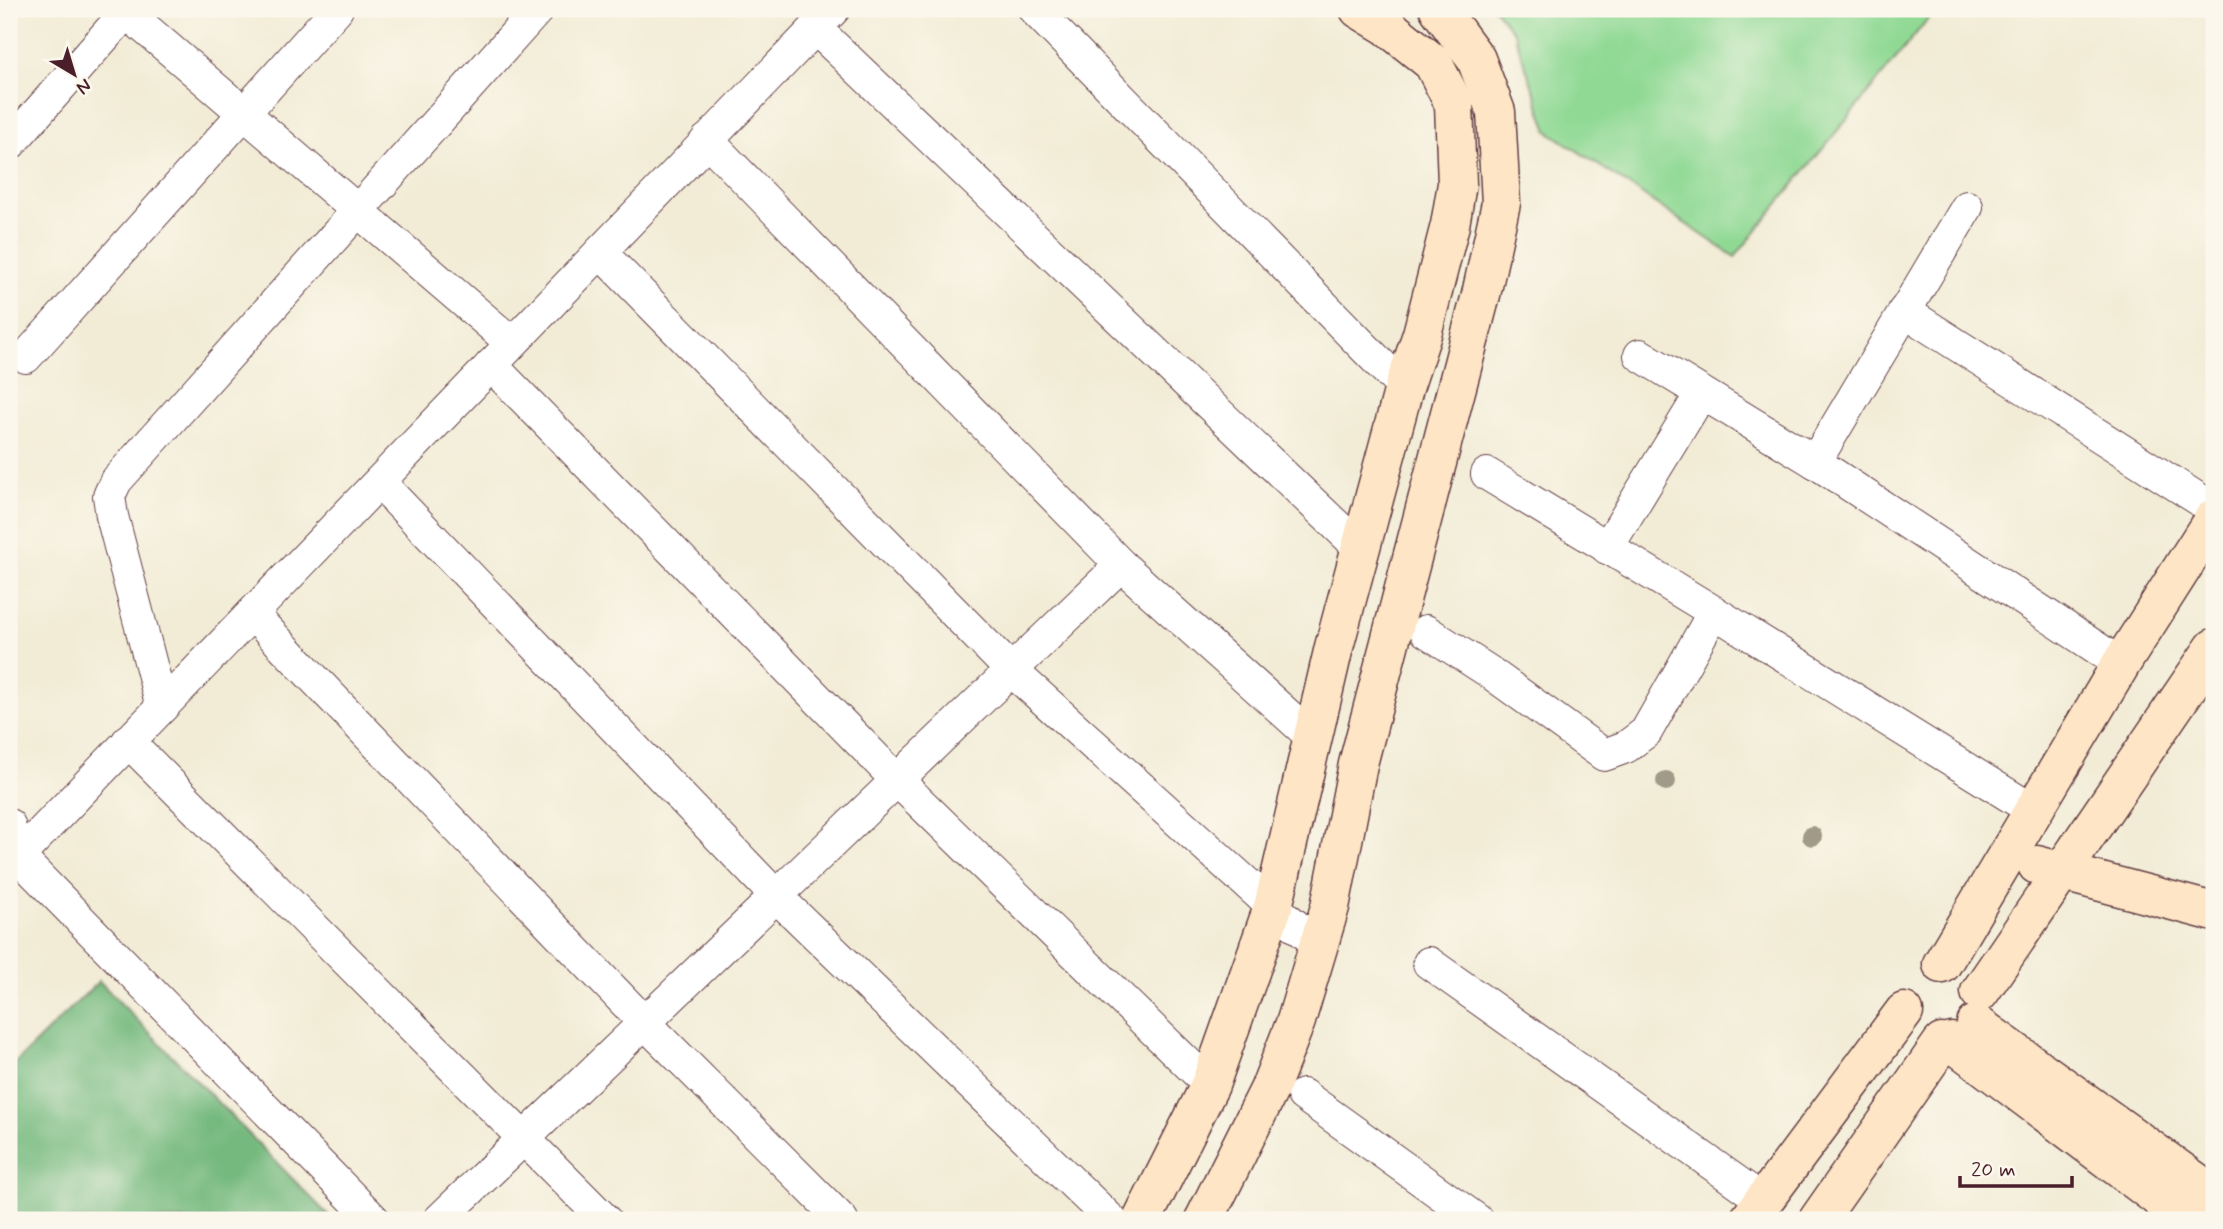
<svg xmlns="http://www.w3.org/2000/svg" width="2223" height="1229" font-family="Mynerve,sans-serif">
  <style>
    .green { fill: #90d994; stroke: #6d7c60; stroke-width: 2 }
    .forest { fill: #74b97e; stroke: #5f6c54; stroke-width: 2 }
    .lines { fill: none; stroke-linecap: round; stroke-linejoin: round }
    .street-casing { stroke: #633e45; stroke-width: 34 }
    .secondary-casing { stroke: #633e45; stroke-width: 41 }
    .street { stroke: #fff; stroke-width: 32 }
    .secondary { stroke: #fde5c5; stroke-width: 38 }
    .tree { fill: #a19a89 }
  </style>
  <rect width="100%" height="100%" fill="#fbf7ec"/>
  <filter id="ink" filterUnits="userSpaceOnUse"><feTurbulence type="fractalNoise" baseFrequency=".0143" numOctaves="2"/><feDisplacementMap in="SourceGraphic" scale="14" xChannelSelector="R" yChannelSelector="G"/><feConvolveMatrix kernelMatrix="1 2 1 2 8 2 1 2 1" color-interpolation-filters="sRGB"/></filter>
  <filter id="wash" filterUnits="userSpaceOnUse"><feTurbulence type="fractalNoise" baseFrequency=".00686" numOctaves="4" result="noise"/><feDisplacementMap in="SourceGraphic" scale="28" xChannelSelector="R" yChannelSelector="G"/><feGaussianBlur stdDeviation="1.57" result="paint"/><feColorMatrix in="noise" values="0 0 0 0 0 0 0 0 0 0 0 0 0 0 0 0 0 1.4 0 .05"/><feComposite in="paint" operator="in"/></filter>
  <g filter="url(#wash)">
    <rect width="100%" height="100%" fill="#f2ecd6"/>
    <!-- green -->
    <path class="green" d="M1495,9H1936L1735,257L1548,131L1514,33Z"/>
    <!-- forest -->
    <path class="forest" d="M99,981L333,1220H9V1069Z"/>
  </g>
  <g filter="url(#ink)">
    <g class="lines">
      <!-- street casing -->
      <g class="street-casing">
        <g id="street">
          <path d="M1034,9L1404,388"/>
          <path d="M126,12L512,343"/>
          <path d="M815,28L1361,549"/>
          <path d="M707,140L1121,565L1312,737"/>
          <path d="M9,145L129,9"/>
          <path d="M600,252L1011,670L1273,907L1318,944"/>
          <path d="M1904,311L2214,509"/>
          <path d="M1640,355L1815,462L2121,664"/>
          <path d="M26,357L337,9"/>
          <path d="M491,365L897,780L1210,1085"/>
          <path d="M1815,462L1967,207"/>
          <path d="M1487,474L1714,612L2034,811"/>
          <path d="M379,482L776,896L1111,1220"/>
          <path d="M1607,548L1701,394"/>
          <path d="M252,614L645,1023L842,1220"/>
          <path d="M1426,631L1488,671L1604,755L1626,747L1646,732L1714,612"/>
          <path d="M162,707L112,516L109,496L116,481L538,9"/>
          <path d="M128,741L605,1220"/>
          <path d="M9,825L18,856L374,1220"/>
          <path d="M9,866L834,9"/>
          <path d="M1429,963L1764,1201"/>
          <path d="M1303,1095L1477,1220"/>
          <path d="M439,1220L1121,565"/>
        </g>
      </g>
      <!-- secondary casing -->
      <g class="secondary-casing">
        <g id="secondary">
          <path d="M2037,865L2214,912"/>
          <path d="M1942,964L2121,664L2214,518"/>
          <path d="M1980,992L2214,648"/>
          <path d="M1976,1024L2214,1195"/>
          <path d="M1952,1042L2188,1220"/>
          <path d="M1142,1220L1210,1085L1273,907L1334,647L1404,388L1422,334L1450,225L1457,184L1454,104L1433,63L1387,26L1359,9"/>
          <path d="M1204,1220L1269,1090L1296,1021L1330,907L1358,764L1481,295L1501,203L1496,112L1476,59L1439,9"/>
          <path d="M1749,1220L1904,1012"/>
          <path d="M1818,1220L1942,1043"/>
        </g>
      </g>
      <!-- street -->
      <use href="#street" class="street"/>
      <!-- secondary -->
      <use href="#secondary" class="secondary"/>
    </g>
    <!-- trees -->
    <g class="tree">
      <circle cx="1666" cy="781" r="10"/>
      <circle cx="1812" cy="836" r="10"/>
    </g>
  </g>
  <!-- margin -->
  <rect width="2223" height="1229" fill="none" stroke="#fbf7ec" stroke-width="35"/>
  <!-- north arrow -->
  <g transform="translate(74 74) rotate(142)" stroke="#fbf7ec" stroke-width="5" paint-order="stroke">
  <path d="M0-5L12 26L0 18L-12 26Z" fill="#4a1f2b"/>
  <text y="-10" font-size="19" font-weight="bold" text-anchor="middle" fill="#4a1f2b">N</text>
  </g>
  <!-- scale -->
  <path d="M1960 1176v10h112v-10" fill="none" stroke="#4a1f2b" stroke-width="3.5"/>
  <text x="1971" y="1176" font-size="21" fill="#4a1f2b" stroke="#fbf7ec" stroke-width="5" paint-order="stroke">20 m</text>
</svg>
